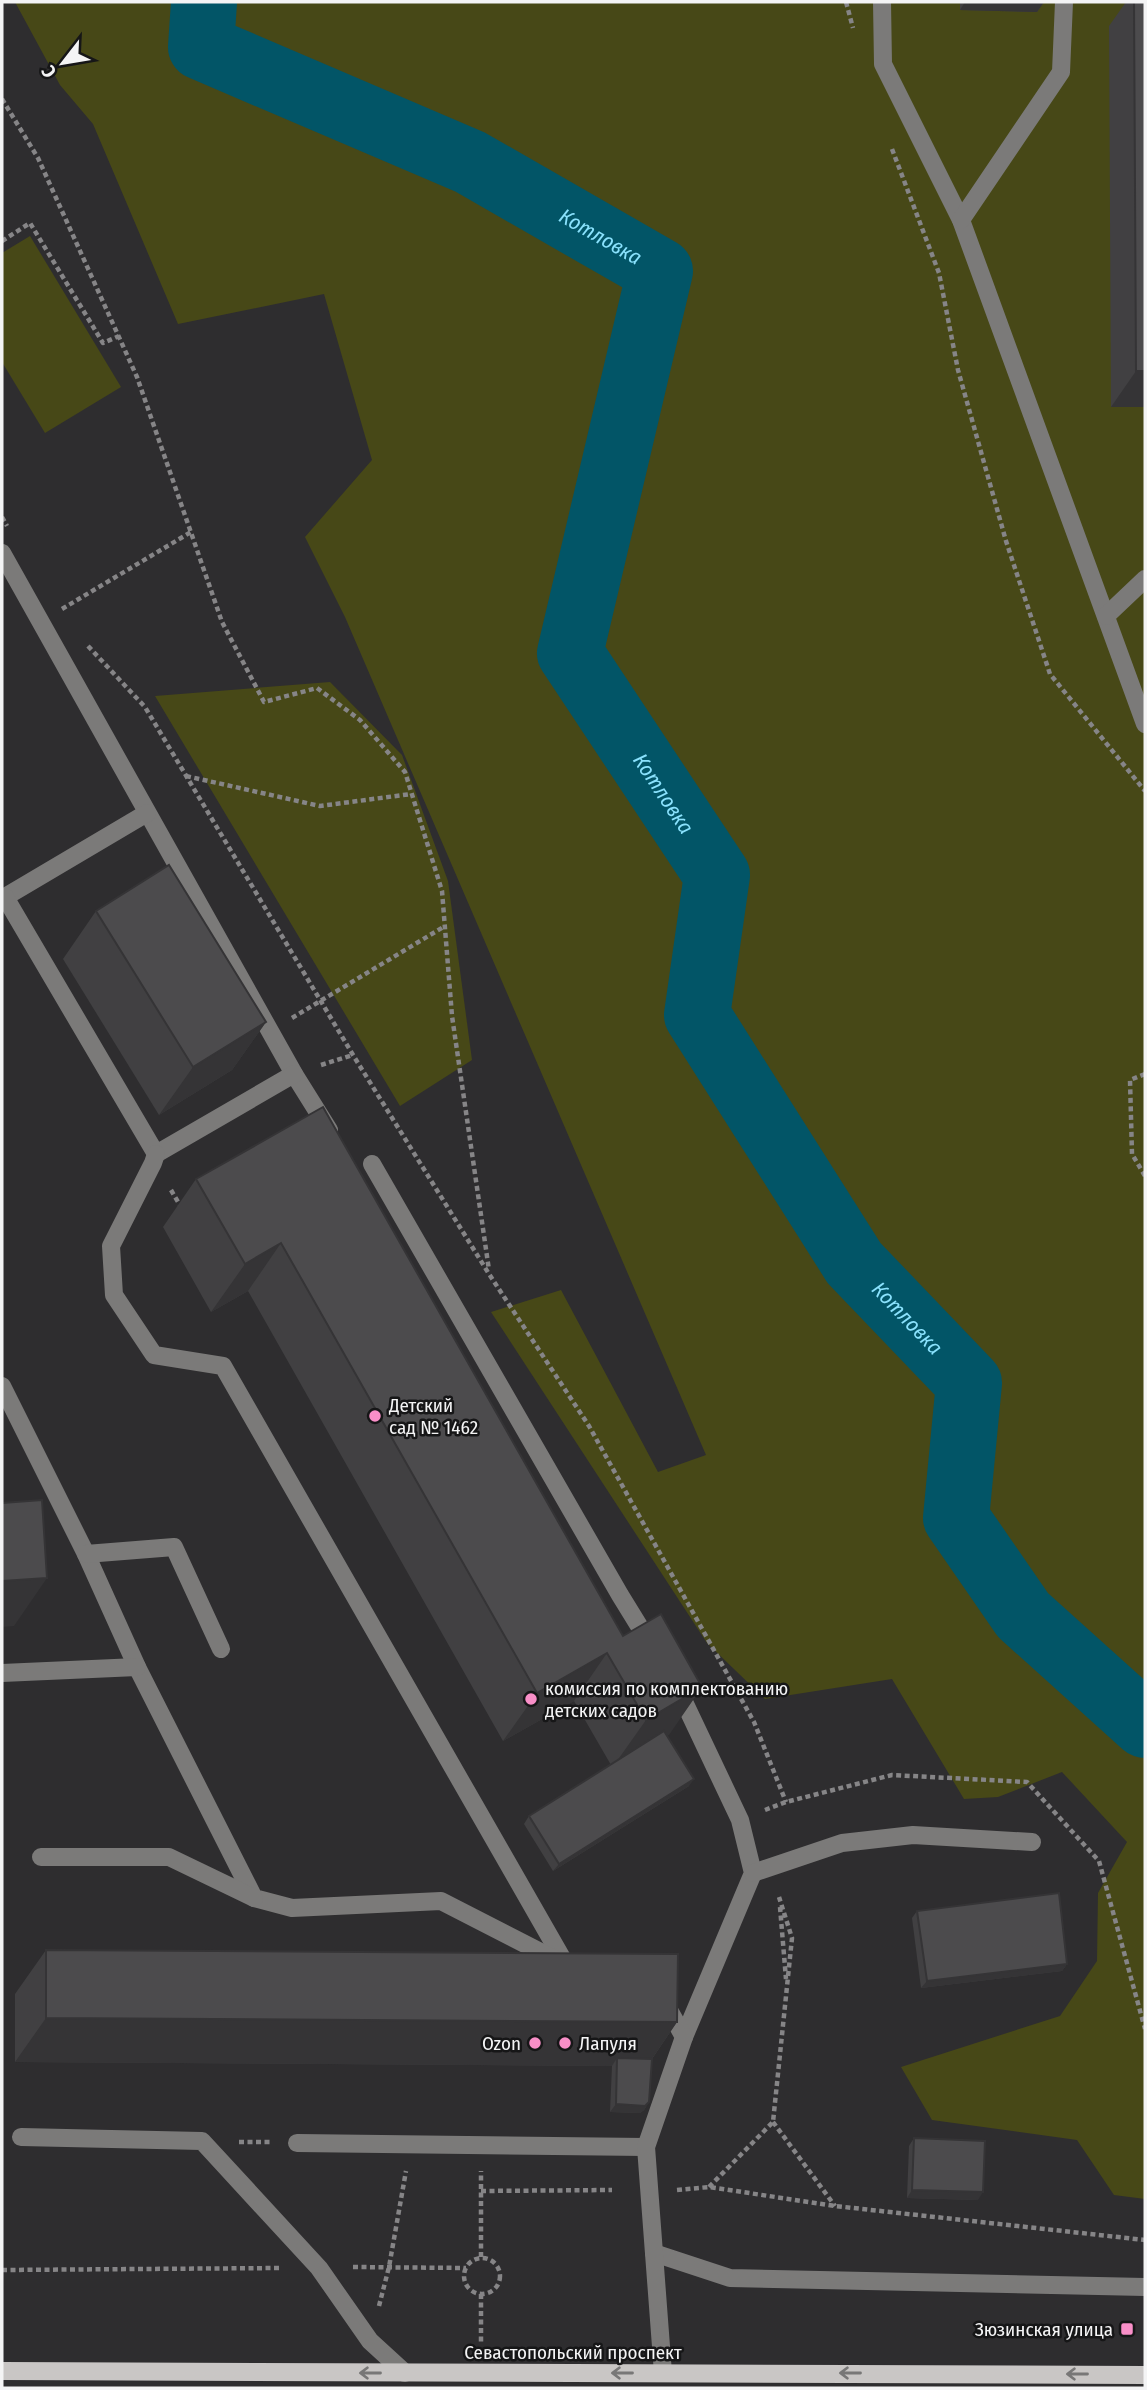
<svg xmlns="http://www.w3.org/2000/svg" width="1147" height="2390" font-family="'Fira Sans Condensed',sans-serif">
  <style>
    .green { fill: #474817 }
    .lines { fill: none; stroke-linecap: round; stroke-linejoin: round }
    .river { stroke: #025567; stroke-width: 66 }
    .path { stroke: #868587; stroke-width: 4.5; stroke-dasharray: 5 3.5; stroke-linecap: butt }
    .minor { stroke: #7b7a79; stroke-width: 18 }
    .major { stroke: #c9c6c5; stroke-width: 18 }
    .wall { fill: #414042 }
    .shaded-wall { fill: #353436 }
    .building { fill: #4c4b4d; stroke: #353436; stroke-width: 2 }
    .oneway { stroke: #787777 }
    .poi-dot { fill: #f98fc8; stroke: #161617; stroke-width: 2.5 }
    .labels { text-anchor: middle; stroke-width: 5; stroke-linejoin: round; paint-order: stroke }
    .poi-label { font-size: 19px; fill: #f4f4f5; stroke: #161617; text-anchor: start }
    .street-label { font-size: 19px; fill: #f4f4f5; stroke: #161617 }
    .water-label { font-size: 21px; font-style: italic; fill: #8ae2fd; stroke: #161617 }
  </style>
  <rect width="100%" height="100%" fill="#2e2d2f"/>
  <!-- green -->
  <g class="green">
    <path d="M15,2H1145V2199L1114,2195L1077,2140L932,2120L901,2067L1060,2016L1097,1961L1098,1893L1127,1842L1062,1772L998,1797L964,1799L892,1679L765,1699L707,1643L491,1312L561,1290L658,1472L706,1455L345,617L305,537L372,460L324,294L178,324L93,124L60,85Z"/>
    <path d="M30,236L121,387L45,433L2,362V253Z"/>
    <path d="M330,682L402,755L448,881L472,1060L400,1106L155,696Z"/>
  </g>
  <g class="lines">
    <!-- river -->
    <path class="river" id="s1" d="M204,2L201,47L470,162L660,271L570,653L717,875L697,1015L854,1263L969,1383L956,1518L1023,1615L1145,1725"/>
    <!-- path -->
    <g class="path">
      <path d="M846,2L853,28"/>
      <path d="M2,99L38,158L137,377L222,622L264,702L317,688L360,720L405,772L442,891L452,1016L489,1270"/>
      <path d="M892,149L939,273L958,370L1006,541L1050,674L1145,791"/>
      <path d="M2,241L30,223L103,343L119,336"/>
      <path d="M2,517L7,526"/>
      <path d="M62,609L191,532"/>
      <path d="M88,646L145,707L353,1055L489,1274L589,1426L754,1722L786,1802"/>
      <path d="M186,776L320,806L411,794"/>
      <path d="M292,1018L445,926"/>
      <path d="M321,1065L353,1055"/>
      <path d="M1145,1074L1130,1080L1132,1154L1145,1176"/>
      <path d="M171,1190L181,1207"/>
      <path d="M765,1810L786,1802L892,1775L1027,1782L1099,1861L1145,2029"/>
      <path d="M780,1907L786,1979"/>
      <path d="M773,2122L835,2206"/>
      <path d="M239,2142H272"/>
      <path d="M709,2187L773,2122L792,1938L779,1897"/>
      <path d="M677,2190L709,2187L835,2206L1145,2240"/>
      <path d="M481,2191L612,2190"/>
      <path d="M481,2257V2171"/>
      <circle cx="482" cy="2276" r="18"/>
      <path d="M353,2267L466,2268"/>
      <path d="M2,2270L281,2268"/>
      <path d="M481,2294V2345"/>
      <path d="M379,2306L389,2267L406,2171"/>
    </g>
    <!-- minor -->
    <g class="minor">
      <path d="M882,2L883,64L961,220L1145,724"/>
      <path d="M961,220L1061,72L1064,2"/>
      <path d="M2,553L294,1074L329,1130"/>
      <path d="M1106,616L1145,579"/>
      <path d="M5,897L147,813"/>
      <path d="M2,899L5,897L156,1154L294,1074"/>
      <path d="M156,1154L153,1163L111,1246L114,1295L154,1355L223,1366L566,1965"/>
      <path d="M372,1164L620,1595L652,1647"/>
      <path d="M2,1386L86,1554L137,1667L254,1898L292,1908L441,1901L562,1963"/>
      <path d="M86,1554L174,1547L221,1649"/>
      <path d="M2,1673L137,1667"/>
      <path d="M678,1689L740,1820L753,1873L684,2037"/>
      <path d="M41,1857H169L254,1898"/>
      <path d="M753,1873L842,1843L913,1835L1032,1842"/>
      <path d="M21,2137L202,2141L319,2268L370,2341L405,2373"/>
      <path d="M297,2143L646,2147"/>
      <path d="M654,2253L730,2278L1145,2287"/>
      <path d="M663,2373L646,2147L684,2037L665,2003"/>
    </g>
    <!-- major -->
    <path class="major" d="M2,2371L1145,2375"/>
  </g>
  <!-- wall -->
  <g class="wall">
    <path d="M960,2H1044L1037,12L960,10Z"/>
    <path d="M1126,2H1145V407H1111L1109,26Z"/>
    <path d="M96,911L266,1022L232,1070L159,1115L63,959Z"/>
    <path d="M323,1107L623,1636L702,1687L667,1736L689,1786L553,1871L524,1824L529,1816L611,1765L574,1701L503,1741L248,1291L211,1312L163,1227L196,1179Z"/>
    <path d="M917,1911L1067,1964L1062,1971L921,1988L912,1918Z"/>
    <path d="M46,1950L677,2022L652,2059L649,2102L644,2110L640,2113L610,2112L612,2066L15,2062V1994Z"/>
    <path d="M914,2138L978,2200L907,2198L909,2146Z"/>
  </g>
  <!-- shaded-wall -->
  <g class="shaded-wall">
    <path d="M965,2H1044L1037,12L960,10Z"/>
    <path d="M1136,371H1145V407H1111Z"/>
    <path d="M266,1022L232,1070L159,1115L193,1067Z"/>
    <path d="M281,1243L248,1291L211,1312L245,1264Z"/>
    <path d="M47,1578L14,1626L2,1627V1581Z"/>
    <path d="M607,1653L574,1701L503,1741L537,1693Z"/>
    <path d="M702,1687L669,1735L612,1768L646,1720Z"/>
    <path d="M694,1779L689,1786L553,1871L559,1864Z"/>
    <path d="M1067,1964L1062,1971L921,1988L927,1981Z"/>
    <path d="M46,2018L677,2022L647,2066L617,2058L612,2066L15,2062Z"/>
    <path d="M649,2102L644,2110L640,2113L610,2112L616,2104Z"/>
    <path d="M912,2190L983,2192L978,2200L907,2198Z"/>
  </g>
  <!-- building -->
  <g class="building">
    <path d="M1134,2H1145V371H1136Z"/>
    <path d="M169,865L266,1022L193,1067L96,911Z"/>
    <path d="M323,1107L623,1636L661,1614L702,1687L646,1720L607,1653L537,1693L281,1243L245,1264L196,1179Z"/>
    <path d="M42,1500L47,1578L2,1581V1503Z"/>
    <path d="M664,1731L694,1779L559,1864L529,1816Z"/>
    <path d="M1059,1893L1067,1964L927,1981L917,1911Z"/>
    <path d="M46,1950L678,1954L677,2022L46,2018Z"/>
    <path d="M617,2058L652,2059L649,2102L645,2106L616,2104Z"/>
    <path d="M914,2138L985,2141L983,2192L912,2190Z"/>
  </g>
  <!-- one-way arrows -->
  <defs><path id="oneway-shaft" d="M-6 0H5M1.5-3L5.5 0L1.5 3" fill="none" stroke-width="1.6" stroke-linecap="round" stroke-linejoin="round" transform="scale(1.75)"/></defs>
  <g class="oneway">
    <use href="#oneway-shaft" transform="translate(370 2373) rotate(-180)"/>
    <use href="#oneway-shaft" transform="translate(622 2373) rotate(180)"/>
    <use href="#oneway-shaft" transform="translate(850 2373) rotate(-180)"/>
    <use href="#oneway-shaft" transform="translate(1077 2374) rotate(-180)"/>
  </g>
  <!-- markers -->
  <g class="poi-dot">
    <circle cx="375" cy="1416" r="7"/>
    <circle cx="531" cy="1699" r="7"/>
    <circle cx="535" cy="2043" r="7"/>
    <circle cx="565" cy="2043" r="7"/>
    <rect x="1120" y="2322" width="14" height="14" rx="3.5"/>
  </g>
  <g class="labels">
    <!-- poi labels -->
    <g class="poi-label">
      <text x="389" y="1412">Детский<tspan x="389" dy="22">сад № 1462</tspan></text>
      <text x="545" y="1695">комиссия по комплектованию<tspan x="545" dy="22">детских садов</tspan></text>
      <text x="521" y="2050" text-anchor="end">Ozon</text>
      <text x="579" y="2050">Лапуля</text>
      <text x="1113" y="2336" text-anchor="end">Зюзинская улица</text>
    </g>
    <!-- street labels -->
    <g class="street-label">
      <text x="573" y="2359">Севастопольский проспект</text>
    </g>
    <!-- water labels -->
    <g class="water-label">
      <text dy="7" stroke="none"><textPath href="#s1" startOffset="488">Котловка</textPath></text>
      <text dy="7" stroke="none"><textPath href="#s1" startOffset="1118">Котловка</textPath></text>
      <text dy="7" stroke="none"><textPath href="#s1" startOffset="1727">Котловка</textPath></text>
    </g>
  </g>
  <!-- border -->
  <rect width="1147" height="2390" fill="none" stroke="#f4f4f5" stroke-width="7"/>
  <!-- north arrow -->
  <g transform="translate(63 63) rotate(239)" stroke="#161617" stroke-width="5" paint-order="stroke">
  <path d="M0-5L12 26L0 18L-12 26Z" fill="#f4f4f5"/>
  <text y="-10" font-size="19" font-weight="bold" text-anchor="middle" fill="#f4f4f5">С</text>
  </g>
</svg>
